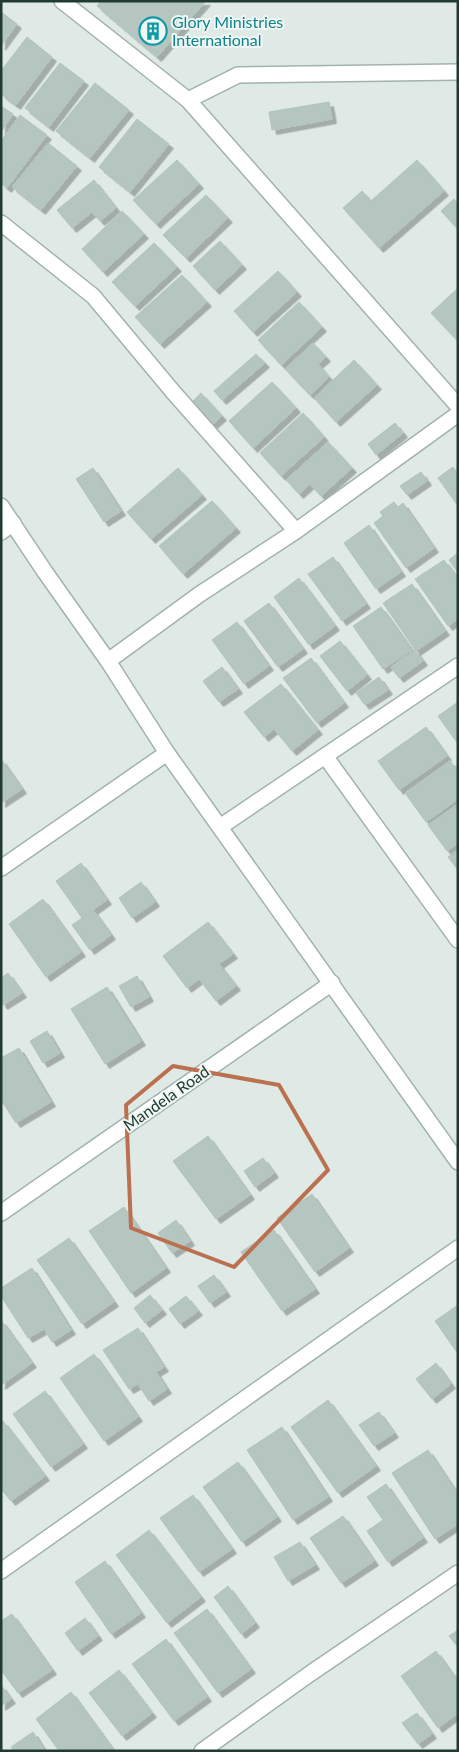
<svg xmlns="http://www.w3.org/2000/svg" width="459" height="1752" font-family="Lato,sans-serif">
  <style>
    .building { fill: #b5c5bf; stroke: #b2c3bd; filter: url(#shadow) }
    .lines { fill: none; stroke-linecap: round; stroke-linejoin: round }
    .minor-casing { stroke: #a2b2ad; stroke-width: 18 }
    .tertiary-casing { stroke: #a2b2ad; stroke-width: 18 }
    .minor { stroke: #fff; stroke-width: 15 }
    .tertiary { stroke: #fff; stroke-width: 15 }
    .marked { fill: none; stroke: #bb7150; stroke-width: 4; stroke-linejoin: round }
    .labels { text-anchor: middle; stroke-width: 4; stroke-linejoin: round; paint-order: stroke }
    .culture-label { font-size: 16px; fill: #0d838f; stroke: #f0f7f3; text-anchor: start }
    .street-label { font-size: 16px; fill: #213a34; stroke: #f0f7f3 }
  </style>
  <defs>
    <filter id="shadow"><feDropShadow dx="4.5" dy="4.5" stdDeviation="0" flood-color="#0004"/></filter>
  </defs>
  <rect width="100%" height="100%" fill="#dfeae6"/>
  <!-- building -->
  <g class="building">
    <path d="M101,1H206L157,57L97,6Z"/>
    <path d="M1,12L17,24L1,46Z"/>
    <path d="M27,37L52,57L16,105L1,94V71Z"/>
    <path d="M60,63L84,81L49,127L25,108Z"/>
    <path d="M95,83L129,110L90,158L56,131Z"/>
    <path d="M329,102L332,119L272,130L269,112Z"/>
    <path d="M1,106L13,114L1,132Z"/>
    <path d="M20,115L47,135L7,188L1,183V141Z"/>
    <path d="M137,119L169,144L130,192L99,167Z"/>
    <path d="M48,143L77,166L41,210L12,187Z"/>
    <path d="M177,160L199,184L156,224L133,200Z"/>
    <path d="M417,160L444,191L379,248L343,208L362,191L371,201Z"/>
    <path d="M94,180L116,208L100,221L92,212L72,228L57,210Z"/>
    <path d="M206,195L228,218L186,258L163,235Z"/>
    <path d="M454,199L458,204V229L441,211Z"/>
    <path d="M122,211L144,234L103,272L82,249Z"/>
    <path d="M220,241L242,265L215,290L193,266Z"/>
    <path d="M154,243L177,267L135,306L112,282Z"/>
    <path d="M278,271L297,292L253,332L234,311Z"/>
    <path d="M182,275L207,302L160,344L135,317Z"/>
    <path d="M457,289L458,290V341L431,313Z"/>
    <path d="M299,302L322,327L281,365L258,340Z"/>
    <path d="M313,343L326,357L318,364L329,377L310,395L285,369Z"/>
    <path d="M256,354L265,363L222,400L214,391Z"/>
    <path d="M354,360L377,385L336,422L314,398Z"/>
    <path d="M272,382L296,408L253,448L229,421Z"/>
    <path d="M201,393L222,416L212,425L192,402Z"/>
    <path d="M303,413L324,437L281,476L260,453Z"/>
    <path d="M395,423L403,433L376,455L368,444Z"/>
    <path d="M328,442L352,468L321,496L310,484L299,494L286,480Z"/>
    <path d="M453,467L458,474V506L438,478Z"/>
    <path d="M93,468L121,511L104,522L76,479Z"/>
    <path d="M178,468L202,495L151,539L127,512Z"/>
    <path d="M421,472L427,481L407,495L400,486Z"/>
    <path d="M212,501L236,528L183,574L159,546Z"/>
    <path d="M394,502L398,507L403,503L434,548L406,568L374,523L383,516L380,512Z"/>
    <path d="M369,525L401,572L376,589L344,543Z"/>
    <path d="M458,553V573L449,560Z"/>
    <path d="M333,557L366,604L342,621L308,574Z"/>
    <path d="M444,560L458,579V619L448,626L415,579Z"/>
    <path d="M299,578L335,626L309,645L274,597Z"/>
    <path d="M412,584L445,631L416,651L383,603Z"/>
    <path d="M269,603L303,649L278,667L244,621Z"/>
    <path d="M381,607L412,650L383,669L353,626Z"/>
    <path d="M237,622L269,666L244,684L212,640Z"/>
    <path d="M340,641L367,675L347,691L320,656Z"/>
    <path d="M415,650L423,661L399,678L391,667Z"/>
    <path d="M311,658L344,703L317,723L283,678Z"/>
    <path d="M222,667L238,689L219,702L203,681Z"/>
    <path d="M379,677L388,690L365,705L356,693Z"/>
    <path d="M281,684L318,730L292,751L274,729L264,737L244,712Z"/>
    <path d="M458,702V744L438,716Z"/>
    <path d="M426,727L447,756L399,790L378,761Z"/>
    <path d="M1,759L22,789L1,803Z"/>
    <path d="M450,761L458,771V799L426,822L405,793Z"/>
    <path d="M458,804V843L447,851L428,825Z"/>
    <path d="M458,850V870L448,857Z"/>
    <path d="M81,863L107,900L93,910L111,935L90,950L72,925L82,918L56,881Z"/>
    <path d="M141,882L155,902L132,918L119,898Z"/>
    <path d="M43,899L81,952L46,977L9,924Z"/>
    <path d="M208,922L233,954L219,964L236,986L216,1001L199,979L187,988L163,956Z"/>
    <path d="M8,973L22,993L3,1005L1,1002V978Z"/>
    <path d="M137,976L149,997L131,1007L119,986Z"/>
    <path d="M107,987L141,1041L105,1064L71,1009Z"/>
    <path d="M47,1031L60,1053L43,1063L30,1041Z"/>
    <path d="M19,1048L51,1102L16,1123L1,1100V1058Z"/>
    <path d="M208,1136L250,1195L216,1219L173,1161Z"/>
    <path d="M263,1158L274,1173L255,1187L244,1171Z"/>
    <path d="M312,1194L349,1248L315,1272L277,1218Z"/>
    <path d="M124,1207L166,1268L131,1293L89,1231Z"/>
    <path d="M176,1220L190,1241L172,1253L158,1233Z"/>
    <path d="M274,1230L315,1289L282,1311L241,1252Z"/>
    <path d="M69,1238L114,1302L82,1324L37,1260Z"/>
    <path d="M32,1268L71,1330L52,1342L44,1329L28,1338L1,1296V1288Z"/>
    <path d="M214,1275L226,1292L210,1303L198,1286Z"/>
    <path d="M150,1295L162,1310L145,1323L134,1308Z"/>
    <path d="M186,1296L198,1311L180,1324L169,1309Z"/>
    <path d="M458,1305V1354L435,1321Z"/>
    <path d="M1,1320L32,1363L1,1385Z"/>
    <path d="M138,1328L164,1367L156,1372L167,1389L149,1401L138,1384L129,1389L103,1350Z"/>
    <path d="M94,1354L138,1417L104,1441L60,1378Z"/>
    <path d="M436,1363L451,1384L432,1399L416,1379Z"/>
    <path d="M45,1391L83,1444L51,1467L13,1414Z"/>
    <path d="M328,1400L376,1466L338,1493L291,1427Z"/>
    <path d="M379,1412L394,1433L374,1446L359,1425Z"/>
    <path d="M3,1421L45,1476L11,1501L1,1489V1423Z"/>
    <path d="M282,1427L328,1497L293,1520L247,1450Z"/>
    <path d="M428,1450L458,1495V1524L435,1539L392,1473Z"/>
    <path d="M238,1462L277,1517L242,1542L203,1487Z"/>
    <path d="M386,1484L423,1538L388,1562L367,1531L383,1520L367,1497Z"/>
    <path d="M193,1495L232,1549L199,1572L160,1518Z"/>
    <path d="M343,1516L374,1561L341,1583L310,1538Z"/>
    <path d="M149,1530L201,1597L167,1623L116,1555Z"/>
    <path d="M300,1542L315,1565L288,1581L274,1557Z"/>
    <path d="M105,1561L141,1613L111,1634L75,1582Z"/>
    <path d="M228,1586L255,1623L241,1634L214,1597Z"/>
    <path d="M207,1609L251,1669L218,1693L174,1633Z"/>
    <path d="M12,1614L52,1670L18,1693L1,1670V1621Z"/>
    <path d="M85,1618L98,1636L78,1651L65,1633Z"/>
    <path d="M458,1630V1647L449,1636Z"/>
    <path d="M166,1639L207,1697L174,1721L132,1664Z"/>
    <path d="M436,1651L458,1682V1713L438,1728L401,1676Z"/>
    <path d="M119,1670L152,1713L122,1736L89,1693Z"/>
    <path d="M1,1685L11,1699L1,1706Z"/>
    <path d="M71,1692L114,1751H59L36,1719Z"/>
    <path d="M417,1713L432,1734L418,1744L402,1723Z"/>
    <path d="M33,1732L45,1751H14L11,1747Z"/>
  </g>
  <g class="lines">
    <!-- minor casing -->
    <g class="minor-casing">
      <g id="minor">
        <path d="M62,1L188,100L458,406"/>
        <path d="M188,100L238,75L458,72"/>
        <path d="M1,223L93,296L174,393L296,531"/>
        <path d="M1,532L13,523"/>
        <path d="M108,661L200,594L296,531L458,414"/>
        <path d="M325,756L458,940"/>
        <path d="M220,827L458,666"/>
        <path d="M1,868L167,753"/>
        <path d="M1,1213L332,983"/>
        <path d="M1,1571L458,1248"/>
        <path d="M202,1751L311,1673L458,1573"/>
      </g>
    </g>
    <!-- tertiary casing -->
    <g class="tertiary-casing">
      <path id="tertiary" d="M1,506L45,572L108,661L167,753L458,1162"/>
    </g>
    <!-- minor -->
    <use href="#minor" class="minor"/>
    <!-- tertiary -->
    <use href="#tertiary" class="tertiary"/>
  </g>
  <!-- marked area -->
  <path class="marked" d="M173,1066L279,1085L328,1170L234,1267L131,1228L126,1105Z"/>
  <!-- icons -->
  <defs>
    <g id="building-ring" transform="scale(1.4375)"><circle r="9.5" fill="#f0f7f3" stroke="#0f9aa8" stroke-width="1.5"/><path d="M-4-6H4V6H1V3H-1V6H-4ZM-2.5-4.3h1.7v1.8h-1.7ZM.8-4.3h1.7v1.8H.8ZM-2.5-1h1.7V.8h-1.7ZM.8-1h1.7V.8H.8Z" fill="#0f9aa8"/></g>
  </defs>
  <g fill-rule="evenodd">
    <use href="#building-ring" x="153" y="31"/>
  </g>
  <g class="labels">
    <!-- culture labels -->
    <g class="culture-label">
      <text x="172" y="28">Glory Ministries<tspan x="172" dy="18">International</tspan></text>
    </g>
    <!-- street labels -->
    <g class="street-label">
      <text transform="translate(166 1098) rotate(-35)" y="6">Mandela Road</text>
    </g>
  </g>
  <!-- border -->
  <rect width="459" height="1752" fill="none" stroke="#213a34" stroke-width="5"/>
</svg>
